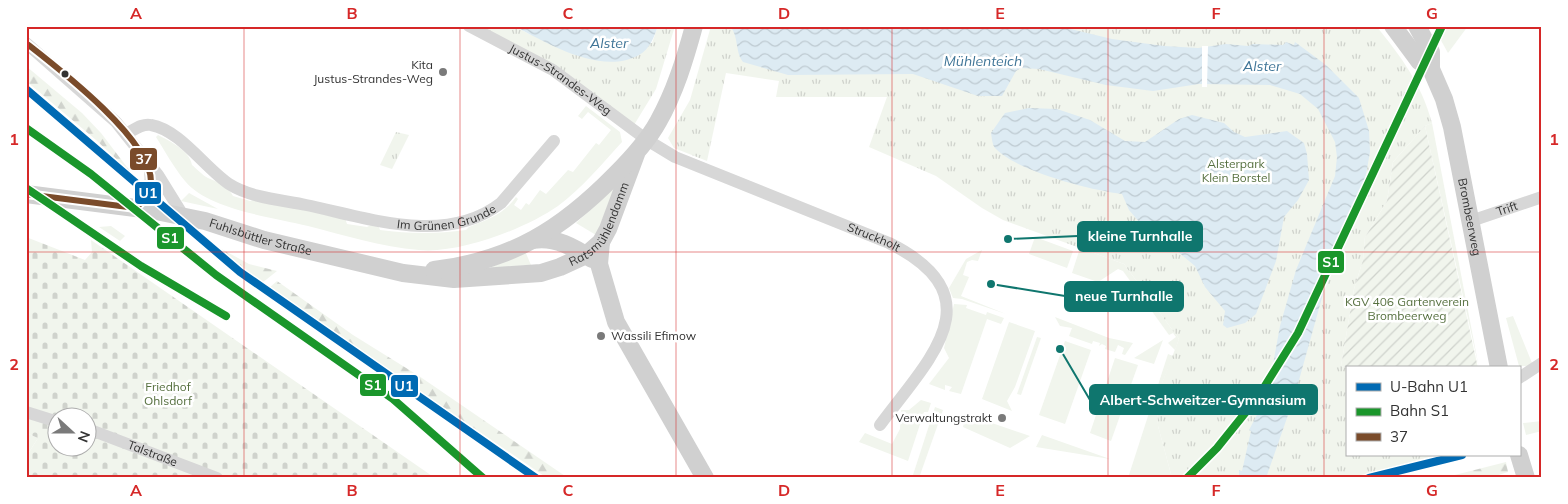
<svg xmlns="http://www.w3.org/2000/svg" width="1568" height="504" font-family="Mulish,sans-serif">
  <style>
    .grass { fill: #f1f5ed }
    .forest { fill: url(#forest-firs) }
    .cemetery { fill: url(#cemetery-stones); fill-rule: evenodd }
    .park { fill: url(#park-tufts) }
    .garden { fill: url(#garden-furrows) }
    .water { fill: url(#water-waves) }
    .pier { fill: #fff }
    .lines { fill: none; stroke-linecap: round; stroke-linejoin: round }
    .street { stroke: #d7d7d7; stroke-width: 12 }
    .secondary { stroke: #d0d0d0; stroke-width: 18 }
    .bus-1-casing { stroke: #fff; stroke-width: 10 }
    .bus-1 { stroke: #7a4b2a; stroke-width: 6 }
    .rail-1-casing { stroke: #fff; stroke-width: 11 }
    .rail-1 { stroke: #1a962b; stroke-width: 8 }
    .metro-1-casing { stroke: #fff; stroke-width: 11 }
    .metro-1 { stroke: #006ab3; stroke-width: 8 }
    .grid { fill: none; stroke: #d62828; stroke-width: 1; stroke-opacity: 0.55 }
    .poi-dot { fill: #7a7a7a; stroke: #fff; stroke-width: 2 }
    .bus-dot { fill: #333; stroke: #fff; stroke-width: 2 }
    .labels { text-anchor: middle; stroke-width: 5; stroke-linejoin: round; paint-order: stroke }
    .poi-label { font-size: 12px; fill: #333; stroke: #fff; text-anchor: end }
    .street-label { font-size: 12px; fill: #333; stroke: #fff }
    .park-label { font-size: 12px; fill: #56703f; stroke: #fff }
    .water-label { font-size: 14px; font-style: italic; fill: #3f7597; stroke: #fff }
    .leader { fill: none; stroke: #0f766e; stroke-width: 2 }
    .callout-dot { fill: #0f766e; stroke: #fff; stroke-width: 2 }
    .callout { fill: #0f766e; stroke: #0f766e; stroke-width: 2 }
    .callout-label { font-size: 14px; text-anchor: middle; font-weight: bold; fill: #fff }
    .line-badge { stroke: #fff; stroke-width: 2 }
    .badge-label { font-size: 14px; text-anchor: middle; font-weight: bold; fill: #fff }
    .neatline { fill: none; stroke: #d62828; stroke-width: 2 }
    .grid-label { font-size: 16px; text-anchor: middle; font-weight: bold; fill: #d62828 }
  </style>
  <defs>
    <pattern id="forest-firs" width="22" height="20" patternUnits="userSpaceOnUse" patternTransform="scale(1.25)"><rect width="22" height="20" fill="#f1f5ed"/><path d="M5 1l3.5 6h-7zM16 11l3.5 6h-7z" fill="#cfd2cc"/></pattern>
    <pattern id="cemetery-stones" width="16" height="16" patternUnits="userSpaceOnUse" patternTransform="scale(1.25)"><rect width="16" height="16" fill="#f1f5ed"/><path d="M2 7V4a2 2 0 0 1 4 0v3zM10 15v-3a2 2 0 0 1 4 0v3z" fill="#cfd2cc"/></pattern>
    <pattern id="park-tufts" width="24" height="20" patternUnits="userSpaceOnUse" patternTransform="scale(1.25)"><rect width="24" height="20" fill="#f1f5ed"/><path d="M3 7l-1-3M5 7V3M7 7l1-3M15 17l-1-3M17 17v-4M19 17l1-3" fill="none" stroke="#cfd2cc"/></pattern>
    <pattern id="garden-furrows" width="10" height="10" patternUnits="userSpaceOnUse" patternTransform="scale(1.25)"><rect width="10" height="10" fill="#f1f5ed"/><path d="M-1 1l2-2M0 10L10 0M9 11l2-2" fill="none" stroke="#cfd2cc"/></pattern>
    <pattern id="water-waves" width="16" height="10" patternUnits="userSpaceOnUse" patternTransform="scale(1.25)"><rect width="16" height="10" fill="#ddebf3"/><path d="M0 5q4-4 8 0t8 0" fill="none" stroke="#becad1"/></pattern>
  </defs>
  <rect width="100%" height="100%" fill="#fff"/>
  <!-- grass -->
  <g class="grass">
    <path d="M1433,26H1468L1448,53Z"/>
    <path d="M586,106L620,132L622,142C602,164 582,188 558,206C525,229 459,254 419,250C381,247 344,235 308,226C272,217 209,210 185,181C174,168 165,151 156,137L158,135C170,141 190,151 192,165C196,168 202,175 208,178C217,182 228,186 233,196L250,201L256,199L345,218L347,224L367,227L377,222L380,230C410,234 437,234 466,230L469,227C487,220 504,214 516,197L518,199L514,205L521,210L526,203L529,205L540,190L546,194L568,170L573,172L596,143L599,145L611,130L588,112L582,119L578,116Z"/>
    <path d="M1432,123L1479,368L1425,126Z"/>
    <path d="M615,187L596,235L576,223Z"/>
    <path d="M189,193L218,209L181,201Z"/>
    <path d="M111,226L125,236L120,241L99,227Z"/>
    <path d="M1035,237L1073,251L1067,268L1029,254Z"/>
    <path d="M1080,248L1124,264L1179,339L1175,350L1168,343L1176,337L1173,333L1169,335L1123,271L1118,269L1098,282L1072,273Z"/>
    <path d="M982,250L978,261L972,260L967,262L963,275L969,277L961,296L1006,314L962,299L953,298L949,288L966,259Z"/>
    <path d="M525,251L531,265L490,268Z"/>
    <path d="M954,304L967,305L966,308L986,315L987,312L1004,318L1001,324L987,319L961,394L949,391L952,387L945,385V390L929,384L949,358L944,348Z"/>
    <path d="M1513,316L1532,363L1527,366H1519L1506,318Z"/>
    <path d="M1055,317L1109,338L1133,343L1125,355L1122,354L1124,348L1118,345L1115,352L1105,349L1106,346L1102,344L1099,346L1100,343L1093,341L1092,344L1069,336L1072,328L1060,326Z"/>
    <path d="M1009,322L1035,331L1015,387L1007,401L1012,411L982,399Z"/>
    <path d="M1037,337L1041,338L1021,395L1017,394Z"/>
    <path d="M1163,340L1154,364L1134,358Z"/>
    <path d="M1065,341L1091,350L1065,424L1039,415Z"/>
    <path d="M1168,354L1173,356L1157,396L1158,426L1172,478H1128Z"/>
    <path d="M1115,358L1138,365L1111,441L1090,433Z"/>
    <path d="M921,400L931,403L928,412H924L908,461L859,442L865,433L892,444L900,429L901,410H909Z"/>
    <path d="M935,407L943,410L919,478H912Z"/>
    <path d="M966,414L1030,436L1010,448L963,427Z"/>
    <path d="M1542,421V431L1526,435L1523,423Z"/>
    <path d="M26,433L38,438L26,457Z"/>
    <path d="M1042,435L1110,459L1036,447Z"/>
  </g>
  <!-- forest -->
  <g class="forest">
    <path d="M26,66L82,113L101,133L133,175L96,140L26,81Z"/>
    <path d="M216,246L249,264L277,271L262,283Z"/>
    <path d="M277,281L353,335L419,376L568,478H547L269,288Z"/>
    <path d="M1506,462L1508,472L1489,478H1443Z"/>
  </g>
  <!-- cemetery -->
  <path class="cemetery" d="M26,237L85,260L92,252L91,240L435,478H26V457L38,438L26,433ZM58,416H88V446H58Z"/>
  <!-- park -->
  <g class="park">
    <path d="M479,26H514L531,35L652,43L658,26H675L656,89L634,125Z"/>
    <path d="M711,26H1376C1401,56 1422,85 1432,123L1425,126L1393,162L1387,201L1365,237L1363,260L1354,289L1341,366L1347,368V455H1437L1350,478H1172L1158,426L1157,396L1179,339L1124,264L1003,220L982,208L936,176L869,147L887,97H776L779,81L726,73L707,161L674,148L668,138L690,100Z"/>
    <path d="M396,132L409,135L392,169L380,165Z"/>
  </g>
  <!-- garden -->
  <path class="garden" d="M1425,126L1478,368H1347L1341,366L1354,289L1363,260L1365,237L1387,201L1393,162Z"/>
  <!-- water -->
  <g class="water">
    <path d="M514,26H658C654,37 650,49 639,55C601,76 547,43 514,26Z"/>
    <path d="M730,26H1058L1112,39L1164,46L1198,48L1226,44L1248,46L1253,44L1283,45L1286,42L1294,45L1295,42L1326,65L1359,98L1369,131L1370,152L1362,197L1341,235L1332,262L1294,398L1266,478H1239V470L1242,471L1251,431L1249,430L1259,411L1271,375L1280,326L1296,270L1335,176L1337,157L1335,142L1318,109L1300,94L1270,85L1199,84L1153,91L1106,85L1039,69L1021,68L1016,71L1002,96H978L913,74L788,75L743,62C735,52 739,37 730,26Z"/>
    <path d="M1029,108L1057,109L1090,120L1125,141L1145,142L1179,119L1192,115L1224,123L1234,132L1245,137L1287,131L1304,143L1307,154L1309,180L1298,200L1284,217L1276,261L1256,314L1245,323L1227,328L1223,325L1225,311L1205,287L1195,266L1171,246L1153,238L1129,210L1122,194C1090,190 1016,171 995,148C992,144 992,138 991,133L1005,113Z"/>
  </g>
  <!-- pier -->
  <path class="pier" d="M1202,46H1208L1207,87H1202Z"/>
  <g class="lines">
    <!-- street -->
    <g class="street">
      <path id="s1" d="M469,26L553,70L647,140L675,157L889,243C998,297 928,360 880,425"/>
      <path d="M26,43L116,122L158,175L184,217"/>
      <path id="s2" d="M126,134C134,130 142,123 151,125C180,130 205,168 229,184C251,198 282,200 306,205C368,218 446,246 501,203L554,141"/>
      <path d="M136,208C150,191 153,187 149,164"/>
      <path id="s3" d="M1471,221L1542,197"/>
      <path d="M1519,378L1542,363"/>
      <path d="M26,412L58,422"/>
      <path id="s4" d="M88,429L217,478"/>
    </g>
    <!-- secondary -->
    <g class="secondary">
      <path d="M1393,26L1419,61L1431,69"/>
      <path id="s5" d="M1417,26L1431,52V69L1444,99L1452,127L1499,368"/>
      <path id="s6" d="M26,194L151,210L205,221L264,240L403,273L454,279L541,273L560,267L586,255L601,242L608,229L636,154"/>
      <path d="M533,240C555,236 575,248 592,259"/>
      <path d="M601,242L599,264L616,322L705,478"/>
      <path d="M434,270C511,261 562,229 615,175C631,159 647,142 658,122C675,92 685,59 694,26"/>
      <path d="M1519,455L1526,478"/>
    </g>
    <!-- bus-1 casing -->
    <g class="bus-1-casing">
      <path id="bus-1" d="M26,43C58,68 152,140 151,182C151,192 143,201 136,208L26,194"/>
    </g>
    <!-- bus-1 -->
    <use href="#bus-1" class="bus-1"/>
    <!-- rail-1 casing -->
    <g class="rail-1-casing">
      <g id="rail-1">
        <path d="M26,128L91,174L216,275L393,399L483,478"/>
        <path d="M26,188L141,266L226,316"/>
        <path d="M1187,478L1217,448L1258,397L1298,333L1442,26"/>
      </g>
    </g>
    <!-- rail-1 -->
    <use href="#rail-1" class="rail-1"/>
    <!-- metro-1 casing -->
    <g class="metro-1-casing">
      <g id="metro-1">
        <path d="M26,89L240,272L536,478"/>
        <path d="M1369,478L1462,455"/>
      </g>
    </g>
    <!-- metro-1 -->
    <use href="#metro-1" class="metro-1"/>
  </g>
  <!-- grid -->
  <path class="grid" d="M244,26V478M460,26V478M676,26V478M892,26V478M1108,26V478M1324,26V478M26,252H1542"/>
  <!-- markers -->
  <g class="poi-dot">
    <circle cx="443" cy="72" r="5"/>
    <circle cx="601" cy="336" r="5"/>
    <circle cx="1002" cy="418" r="5"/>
  </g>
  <circle class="bus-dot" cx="65" cy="74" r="4.5"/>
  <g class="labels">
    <!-- poi labels -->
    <g class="poi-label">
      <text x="433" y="69">Kita<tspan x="433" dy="14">Justus-Strandes-Weg</tspan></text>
      <text x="611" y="340" text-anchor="start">Wassili Efimow</text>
      <text x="992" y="422">Verwaltungstrakt</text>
    </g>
    <!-- street labels -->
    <g class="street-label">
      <text dy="4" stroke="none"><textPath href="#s1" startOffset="106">Justus-Strandes-Weg</textPath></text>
      <text dy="4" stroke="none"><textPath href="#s3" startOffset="38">Trift</textPath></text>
      <text dy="4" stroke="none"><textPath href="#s2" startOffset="350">Im Grünen Grunde</textPath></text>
      <text dy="4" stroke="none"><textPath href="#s5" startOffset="200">Brombeerweg</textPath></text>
      <text dy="4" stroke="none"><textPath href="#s6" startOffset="606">Ratsmühlendamm</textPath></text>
      <text dy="4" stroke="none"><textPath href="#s6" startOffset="239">Fuhlsbüttler Straße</textPath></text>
      <text dy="4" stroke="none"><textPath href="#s1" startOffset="459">Struckholt</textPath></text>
      <text dy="4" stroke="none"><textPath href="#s4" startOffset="69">Talstraße</textPath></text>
    </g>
    <!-- park labels -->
    <g class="park-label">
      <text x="1236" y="168">Alsterpark<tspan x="1236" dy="14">Klein Borstel</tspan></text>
      <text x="1407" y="306">KGV 406 Gartenverein<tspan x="1407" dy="14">Brombeerweg</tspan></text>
      <text x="168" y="391">Friedhof<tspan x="168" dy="14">Ohlsdorf</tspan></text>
    </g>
    <!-- water labels -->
    <g class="water-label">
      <text x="609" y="48">Alster</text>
      <text x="983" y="66">Mühlenteich</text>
      <text x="1262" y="71">Alster</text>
    </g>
  </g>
  <!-- callouts -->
  <path class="leader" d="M1008 239L1078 236M991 284L1065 296M1060 349L1090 400"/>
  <g class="callout-dot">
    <circle cx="1008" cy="239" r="5"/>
    <circle cx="991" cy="284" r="5"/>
    <circle cx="1060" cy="349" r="5"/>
  </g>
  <g class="callout">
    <rect x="1078" y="222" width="124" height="29" rx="5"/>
    <rect x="1065" y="282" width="118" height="29" rx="5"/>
    <rect x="1090" y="385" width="227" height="29" rx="5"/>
  </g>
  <g class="callout-label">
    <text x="1140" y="241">kleine Turnhalle</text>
    <text x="1124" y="301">neue Turnhalle</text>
    <text x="1203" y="405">Albert-Schweitzer-Gymnasium</text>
  </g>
  <g class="line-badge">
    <rect x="129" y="147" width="29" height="24" rx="5" fill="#7a4b2a"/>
    <rect x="134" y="181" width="28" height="24" rx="5" fill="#006ab3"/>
    <rect x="156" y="226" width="29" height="24" rx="5" fill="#1a962b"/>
    <rect x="1317" y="250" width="28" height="24" rx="5" fill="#1a962b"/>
    <rect x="359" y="373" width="28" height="24" rx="5" fill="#1a962b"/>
    <rect x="390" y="374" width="29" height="24" rx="5" fill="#006ab3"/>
  </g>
  <g class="badge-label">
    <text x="144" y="164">37</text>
    <text x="148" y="198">U1</text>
    <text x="170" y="243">S1</text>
    <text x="1331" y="267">S1</text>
    <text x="373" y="390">S1</text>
    <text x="404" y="391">U1</text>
  </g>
  <!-- border -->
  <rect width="1568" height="504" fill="none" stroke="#ffffff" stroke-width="55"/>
  <!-- legend -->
  <rect x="1346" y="366" width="175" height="90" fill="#ffffff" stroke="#adadad"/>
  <rect x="1356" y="383" width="25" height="8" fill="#006ab3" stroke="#adadad"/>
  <text x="1390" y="392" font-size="15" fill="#333333">U-Bahn U1</text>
  <rect x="1356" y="408" width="25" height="8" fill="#1a962b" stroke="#adadad"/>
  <text x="1390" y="416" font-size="15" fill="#333333">Bahn S1</text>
  <rect x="1356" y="433" width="25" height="8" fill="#7a4b2a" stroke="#adadad"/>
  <text x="1390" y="442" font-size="15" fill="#333333">37</text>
  <!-- north arrow -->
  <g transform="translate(72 432) rotate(111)"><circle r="24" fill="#ffffff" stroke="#adadad"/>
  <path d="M0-4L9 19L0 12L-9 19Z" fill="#7a7a7a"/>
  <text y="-8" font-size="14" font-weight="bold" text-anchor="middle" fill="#333333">N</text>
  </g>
  <rect x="28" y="28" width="1512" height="448" class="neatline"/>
  <g class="grid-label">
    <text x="136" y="19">A</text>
    <text x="352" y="19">B</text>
    <text x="568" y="19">C</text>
    <text x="784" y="19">D</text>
    <text x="1000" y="19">E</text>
    <text x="1216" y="19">F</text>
    <text x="1432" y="19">G</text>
    <text x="14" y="145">1</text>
    <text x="1554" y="145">1</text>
    <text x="14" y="370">2</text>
    <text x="1554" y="370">2</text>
    <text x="136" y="496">A</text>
    <text x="352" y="496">B</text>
    <text x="568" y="496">C</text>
    <text x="784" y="496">D</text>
    <text x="1000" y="496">E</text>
    <text x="1216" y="496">F</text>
    <text x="1432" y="496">G</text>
  </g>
</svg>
